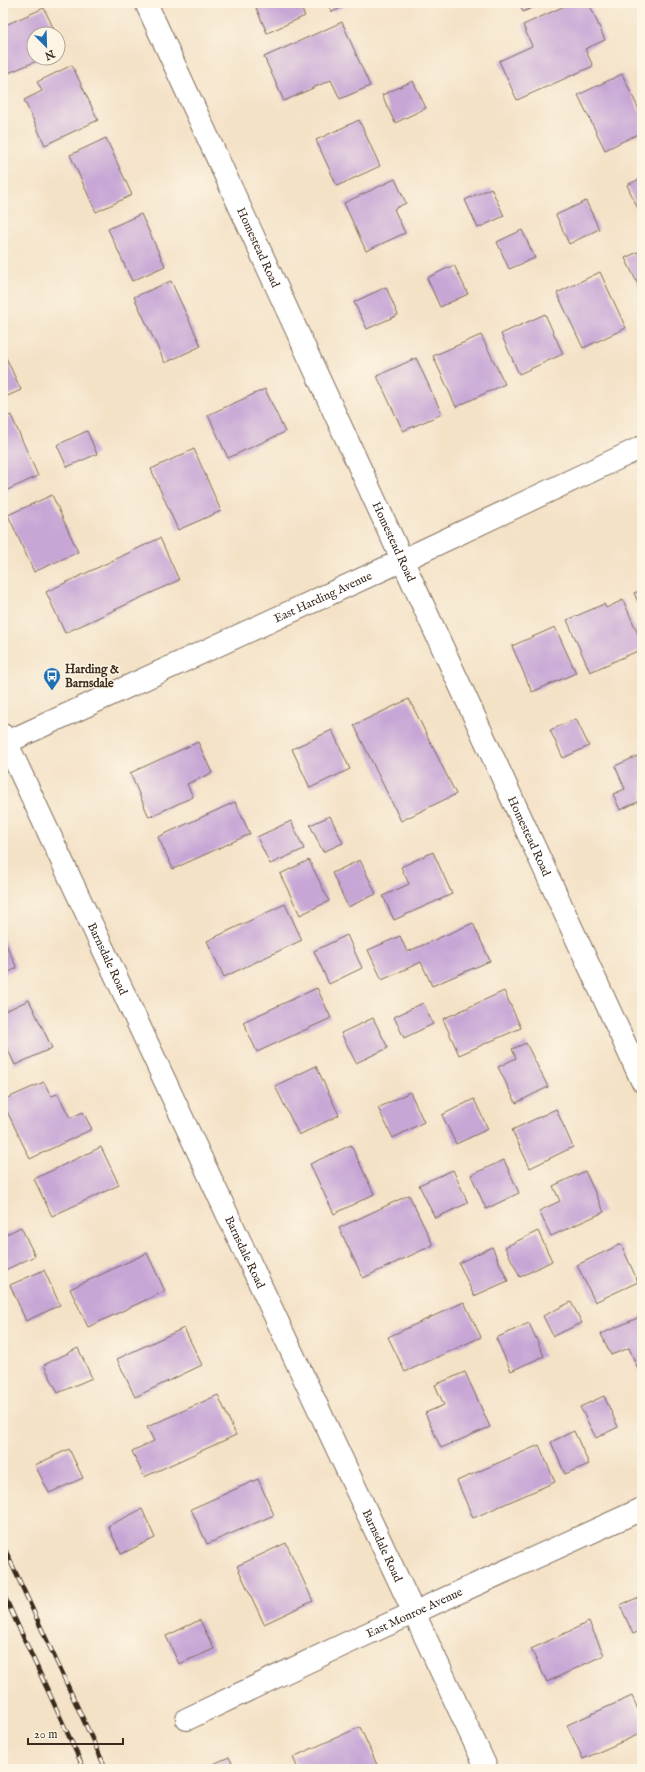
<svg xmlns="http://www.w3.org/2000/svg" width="645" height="1772" font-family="'IM FELL English',serif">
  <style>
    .building { fill: #c7a6d6 }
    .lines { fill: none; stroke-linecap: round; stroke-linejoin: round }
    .minor-casing { stroke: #7c6a59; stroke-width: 24 }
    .minor { stroke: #fff; stroke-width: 22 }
    .rail-casing { stroke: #3b2a1e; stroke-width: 4.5 }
    .rail { stroke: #fcf5e5; stroke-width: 3; stroke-dasharray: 9; stroke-linecap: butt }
    .labels { text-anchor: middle; stroke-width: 3; stroke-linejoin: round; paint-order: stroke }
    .street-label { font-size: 12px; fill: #3b2a1e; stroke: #fcf5e5 }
    .poi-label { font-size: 12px; font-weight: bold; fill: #3b2a1e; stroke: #fcf5e5; text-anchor: start }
  </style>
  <rect width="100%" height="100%" fill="#fcf5e5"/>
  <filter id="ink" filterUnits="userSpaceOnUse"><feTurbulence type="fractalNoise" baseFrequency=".025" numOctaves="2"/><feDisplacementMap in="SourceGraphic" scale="8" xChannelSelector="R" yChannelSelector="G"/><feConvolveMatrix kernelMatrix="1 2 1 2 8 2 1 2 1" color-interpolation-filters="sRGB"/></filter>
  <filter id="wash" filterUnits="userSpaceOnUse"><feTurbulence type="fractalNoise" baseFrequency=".012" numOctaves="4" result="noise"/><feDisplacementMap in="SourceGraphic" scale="16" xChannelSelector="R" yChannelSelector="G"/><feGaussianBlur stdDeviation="0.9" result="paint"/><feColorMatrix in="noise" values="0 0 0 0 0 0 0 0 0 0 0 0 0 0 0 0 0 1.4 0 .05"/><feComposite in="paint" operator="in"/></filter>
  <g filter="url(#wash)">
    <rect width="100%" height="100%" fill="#f4e2c7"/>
    <g id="blocks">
      <!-- building -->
      <g class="building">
        <path d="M254,3H312L301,8L305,16L267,33Z"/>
        <path d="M328,3H352L332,12Z"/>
        <path d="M519,3H542L523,12Z"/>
        <path d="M571,3H589L605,40L585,49L593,66L517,100L499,61L532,46L523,25Z"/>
        <path d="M44,8L56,34H34V58H44L6,74L3,67V26Z"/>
        <path d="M342,22L370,86L340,99L331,80L284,101L264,57Z"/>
        <path d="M72,65L98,120L45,145L24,100L42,91L37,82Z"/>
        <path d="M622,74L642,116V132L605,150L578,95Z"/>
        <path d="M413,81L426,108L395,123L382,95Z"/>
        <path d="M359,120L380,166L337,186L316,140Z"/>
        <path d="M106,138L132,195L96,212L70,155Z"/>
        <path d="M642,178V212L640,213L627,185Z"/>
        <path d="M395,179L406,203L394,209L405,233L366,251L344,203Z"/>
        <path d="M491,188L504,216L478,228L465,200Z"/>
        <path d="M586,201L599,229L569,244L556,215Z"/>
        <path d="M141,214L165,266L132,281L108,229Z"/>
        <path d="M522,230L535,258L509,269L497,242Z"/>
        <path d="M642,250V293L625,258Z"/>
        <path d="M454,265L468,294L440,307L427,278Z"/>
        <path d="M600,272L626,328L583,348L557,293Z"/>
        <path d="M171,281L201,346L165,363L134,297Z"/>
        <path d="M386,287L398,315L367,329L354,302Z"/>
        <path d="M545,314L563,354L519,374L501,334Z"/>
        <path d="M481,335L505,384L456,407L433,356Z"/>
        <path d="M3,351L21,390L3,398Z"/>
        <path d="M416,358L442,414L403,431L377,376Z"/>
        <path d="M265,389L285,432L228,458L208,415Z"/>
        <path d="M11,415L38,476L3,492V418Z"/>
        <path d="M87,431L97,454L67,467L57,445Z"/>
        <path d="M194,449L221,511L178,530L151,469Z"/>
        <path d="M52,495L78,552L34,572L8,515Z"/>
        <path d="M160,538L179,580L65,633L46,592Z"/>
        <path d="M642,590V611L634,593Z"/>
        <path d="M623,600L642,643V649L590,672L567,620L604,604L606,608Z"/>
        <path d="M555,627L576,673L532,692L512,646Z"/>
        <path d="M409,699L456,794L401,821L354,725Z"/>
        <path d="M576,719L589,746L563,758L550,730Z"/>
        <path d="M332,730L350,769L310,788L292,749Z"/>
        <path d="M198,742L212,773L187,784L193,797L149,817L130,773Z"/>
        <path d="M642,754V800L620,810L613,794L625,789L615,766Z"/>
        <path d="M235,802L250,834L173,869L158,837Z"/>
        <path d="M330,816L343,843L323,852L310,825Z"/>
        <path d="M291,821L304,849L270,864L257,837Z"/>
        <path d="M433,852L452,894L394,920L383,896L409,884L401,867Z"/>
        <path d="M309,860L329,901L300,915L280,874Z"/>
        <path d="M360,860L376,894L348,907L332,873Z"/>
        <path d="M285,904L302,940L224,977L207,941Z"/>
        <path d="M473,923L490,961L432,986L421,962L382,980L368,950L400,936L407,952Z"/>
        <path d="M347,935L362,968L329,984L314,951Z"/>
        <path d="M3,938L17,968L3,975Z"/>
        <path d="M317,988L331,1018L257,1052L243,1022Z"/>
        <path d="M504,991L521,1028L459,1055L443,1019Z"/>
        <path d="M29,1000L52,1048L15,1065L3,1039V1012Z"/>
        <path d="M423,1003L433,1024L404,1038L394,1017Z"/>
        <path d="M373,1018L388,1048L356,1063L341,1033Z"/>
        <path d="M526,1043L548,1087L516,1103L498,1067L516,1058L512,1049Z"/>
        <path d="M316,1066L339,1115L299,1135L275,1086Z"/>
        <path d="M44,1082L51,1096L58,1094L70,1118L83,1112L92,1129L30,1159L3,1103V1100Z"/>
        <path d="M410,1092L424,1122L393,1138L378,1108Z"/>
        <path d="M474,1099L488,1129L456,1144L442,1115Z"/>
        <path d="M556,1109L573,1147L530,1168L512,1130Z"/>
        <path d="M351,1145L374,1194L334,1214L310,1164Z"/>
        <path d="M101,1147L119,1185L52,1216L34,1179Z"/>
        <path d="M504,1160L519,1193L486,1209L471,1175Z"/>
        <path d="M453,1170L468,1203L435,1218L419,1185Z"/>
        <path d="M585,1171L604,1212L551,1236L539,1211L560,1201L553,1186Z"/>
        <path d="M409,1195L433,1245L363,1278L339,1228Z"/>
        <path d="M21,1227L35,1256L3,1271V1236Z"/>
        <path d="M538,1231L552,1261L520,1277L505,1247Z"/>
        <path d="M621,1244L638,1282L595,1302L577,1265Z"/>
        <path d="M492,1247L508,1281L474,1296L459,1263Z"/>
        <path d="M147,1253L165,1291L88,1327L70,1289Z"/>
        <path d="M44,1270L60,1305L26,1321L10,1285Z"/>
        <path d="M464,1302L481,1337L405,1372L388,1337Z"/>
        <path d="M571,1302L582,1323L553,1336L543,1316Z"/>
        <path d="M642,1316V1369L639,1371L629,1348L611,1355L601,1334Z"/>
        <path d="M529,1323L544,1356L511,1371L496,1338Z"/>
        <path d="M184,1328L202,1365L135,1397L117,1359Z"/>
        <path d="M78,1348L92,1378L58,1393L44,1365Z"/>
        <path d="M465,1372L490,1427L441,1448L425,1413L444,1405L435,1385Z"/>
        <path d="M218,1395L236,1435L144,1477L132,1451L154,1441L147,1427Z"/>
        <path d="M604,1396L618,1427L596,1438L580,1407Z"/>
        <path d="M574,1431L589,1464L565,1474L551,1442Z"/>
        <path d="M539,1445L555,1482L473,1518L457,1481Z"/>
        <path d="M69,1449L83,1478L49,1493L35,1465Z"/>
        <path d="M258,1479L274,1515L207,1544L191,1509Z"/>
        <path d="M142,1509L155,1538L121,1554L108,1526Z"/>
        <path d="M286,1543L313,1601L264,1624L237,1566Z"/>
        <path d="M642,1596V1630L633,1634L620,1605Z"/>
        <path d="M200,1620L214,1649L179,1664L166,1636Z"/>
        <path d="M589,1622L604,1655L547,1682L531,1649Z"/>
        <path d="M632,1696L642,1719V1733L583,1759L567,1725Z"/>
        <path d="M360,1727L378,1767L373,1769H298L293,1757Z"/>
        <path d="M229,1757L235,1769H202Z"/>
      </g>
    </g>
  </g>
  <g filter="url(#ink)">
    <use href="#blocks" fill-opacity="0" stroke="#7c6a59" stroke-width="1"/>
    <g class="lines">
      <!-- minor casing -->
      <g class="minor-casing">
        <g id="minor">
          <path id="s1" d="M146,3L642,1081"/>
          <path id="s2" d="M3,735L487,1769"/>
          <path id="s3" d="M3,744L401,561L642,447"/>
          <path id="s4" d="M187,1719L345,1644L642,1509"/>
        </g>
      </g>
      <!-- minor -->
      <use href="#minor" class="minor"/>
      <!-- rail casing -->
      <g class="rail-casing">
        <g id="rail">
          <path d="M3,1545L106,1769"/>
          <path d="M3,1593L84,1769"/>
        </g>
      </g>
      <!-- rail -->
      <use href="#rail" class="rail"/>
    </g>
  </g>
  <!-- icons -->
  <defs>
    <g id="bus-pin" transform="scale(0.9)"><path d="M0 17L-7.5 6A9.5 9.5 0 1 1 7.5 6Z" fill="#1f6fb2" stroke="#fcf5e5"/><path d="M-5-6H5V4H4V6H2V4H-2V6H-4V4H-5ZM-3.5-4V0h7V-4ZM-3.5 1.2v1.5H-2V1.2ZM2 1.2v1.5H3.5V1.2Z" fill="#fff"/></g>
  </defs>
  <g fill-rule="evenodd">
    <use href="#bus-pin" x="52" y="676"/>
  </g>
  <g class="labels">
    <!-- street labels -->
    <g class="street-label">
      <text dy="4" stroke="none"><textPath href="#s1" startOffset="269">Homestead Road</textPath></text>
      <text dy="4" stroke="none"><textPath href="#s1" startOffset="593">Homestead Road</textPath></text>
      <text dy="4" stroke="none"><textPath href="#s3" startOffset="352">East Harding Avenue</textPath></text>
      <text dy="4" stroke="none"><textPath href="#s1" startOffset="917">Homestead Road</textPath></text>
      <text dy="4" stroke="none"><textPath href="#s2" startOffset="247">Barnsdale Road</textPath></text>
      <text dy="4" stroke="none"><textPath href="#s2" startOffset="571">Barnsdale Road</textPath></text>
      <text dy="4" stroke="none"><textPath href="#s2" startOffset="895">Barnsdale Road</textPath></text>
      <text dy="4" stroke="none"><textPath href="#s4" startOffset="251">East Monroe Avenue</textPath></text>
    </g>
    <!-- poi labels -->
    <g class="poi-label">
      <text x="65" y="673">Harding &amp;<tspan x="65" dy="14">Barnsdale</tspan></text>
    </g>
  </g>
  <!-- margin -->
  <rect width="645" height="1772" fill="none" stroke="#fcf5e5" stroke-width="16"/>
  <!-- north arrow -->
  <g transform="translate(46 46) rotate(157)"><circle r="19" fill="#fcf5e5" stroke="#afa495"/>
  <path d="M0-3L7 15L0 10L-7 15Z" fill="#1f6fb2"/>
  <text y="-6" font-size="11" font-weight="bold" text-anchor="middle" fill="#3b2a1e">N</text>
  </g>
  <!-- scale -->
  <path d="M28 1738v6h95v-6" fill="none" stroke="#3b2a1e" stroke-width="2"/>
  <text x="34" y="1738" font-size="12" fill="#3b2a1e" stroke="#fcf5e5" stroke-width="3" paint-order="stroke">20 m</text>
</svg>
